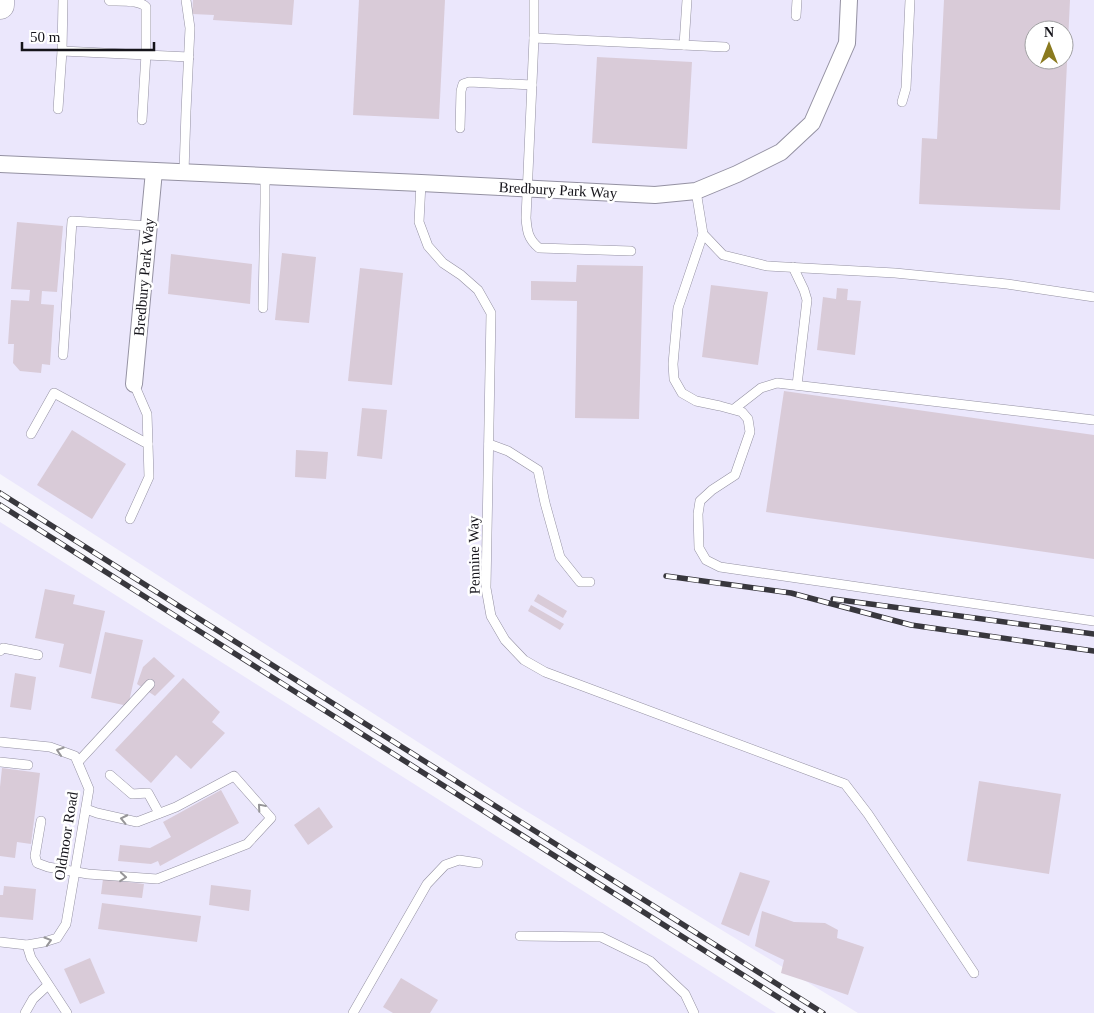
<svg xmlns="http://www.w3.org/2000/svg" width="1094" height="1013" font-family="'Times New Roman',serif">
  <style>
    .built { fill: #ebe7fc; fill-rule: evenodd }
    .building { fill: #d9cbd8; fill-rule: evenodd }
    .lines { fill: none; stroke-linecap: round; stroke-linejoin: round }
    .service-casing { stroke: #9491a2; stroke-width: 10 }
    .minor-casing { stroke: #9491a2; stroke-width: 18 }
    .trunk-casing { stroke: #9491a2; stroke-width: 29 }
    .service { stroke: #fff; stroke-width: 9 }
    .minor { stroke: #fff; stroke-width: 16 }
    .trunk { stroke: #fff; stroke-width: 28 }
    .rail-casing { stroke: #38373d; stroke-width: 5.5 }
    .rail { stroke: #fff; stroke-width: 4; stroke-dasharray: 11; stroke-linecap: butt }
    .oneway { stroke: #969598 }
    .labels { text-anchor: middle; stroke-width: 5; stroke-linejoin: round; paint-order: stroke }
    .street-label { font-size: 15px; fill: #15141a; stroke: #fff }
  </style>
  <rect width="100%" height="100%" fill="#f6f5fc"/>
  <!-- built -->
  <g class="built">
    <path d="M0,0H1094V1013H858L513,803L0,474ZM1034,30H1064V60H1034Z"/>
    <path d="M0,522L776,1013H0Z"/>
  </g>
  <!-- building -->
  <g class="building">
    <path d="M193,0H294L292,25L213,20L214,15L192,14Z"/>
    <path d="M359,0H445L439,119L353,115Z"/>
    <path d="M944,0H1070L1060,210L919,204L922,138L937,139ZM1034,30H1064V60H1034Z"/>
    <path d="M597,57L692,62L687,149L592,143Z"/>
    <path d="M17,222L63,226L57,292L42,291L41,304L54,305L50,365L42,364L41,373L20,371L13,363L14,344H8L11,300L29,301L30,290L11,289Z"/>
    <path d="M282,253L316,257L309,323L275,320Z"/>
    <path d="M171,254L252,264L250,304L168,294Z"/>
    <path d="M577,265L643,266L639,419L575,418L577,301L531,300V281L576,282Z"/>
    <path d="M360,268L403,273L392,385L348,381Z"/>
    <path d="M711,285L768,292L758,365L702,357Z"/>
    <path d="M837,288L848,289L847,300L861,301L855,355L817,350L823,297L836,299Z"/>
    <path d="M784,391L1094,435V559L766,512Z"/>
    <path d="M362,408L387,410L382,459L357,456Z"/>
    <path d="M72,430L126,464L92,519L37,485Z"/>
    <path d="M296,450L328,452L326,479L295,477Z"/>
    <path d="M45,589L75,595L73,604L105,611L91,674L59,667L64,644L35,638Z"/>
    <path d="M538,594L567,611L563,618L534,601Z"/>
    <path d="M531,605L564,624L560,630L528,611Z"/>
    <path d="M105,632L143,640L128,706L91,698Z"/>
    <path d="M154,657L175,676L155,696L137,684L143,667Z"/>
    <path d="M15,673L36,677L31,710L10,707Z"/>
    <path d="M183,678L220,712L212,722L225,733L191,769L176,755L151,783L115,750Z"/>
    <path d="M2,768L40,773L31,844L17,842L15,858L0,856V787Z"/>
    <path d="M979,781L1061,794L1049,874L967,861Z"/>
    <path d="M221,790L239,823L160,866L158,861L151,864L118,861L120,845L150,848L171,837L163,822Z"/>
    <path d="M319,807L333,827L308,845L294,825Z"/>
    <path d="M740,872L770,881L749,936L721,924Z"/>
    <path d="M103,879L144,884L142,898L101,894Z"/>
    <path d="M211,885L251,890L249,911L209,905Z"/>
    <path d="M4,886L36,889L33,920L0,917V895H3Z"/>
    <path d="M102,903L201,916L197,942L98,929Z"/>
    <path d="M762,911L794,922L825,923L838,930L837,938L864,947L848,995L781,973L784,960L755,946Z"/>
    <path d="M90,958L105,993L80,1004L64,969Z"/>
    <path d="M401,978L438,1000L430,1013H393L383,1007Z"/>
  </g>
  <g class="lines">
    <!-- service casing -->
    <g class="service-casing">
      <g id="service">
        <path d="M109,0L110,1C122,1 140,0 146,7V54L142,120"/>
        <path d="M534,0V38L526,218C527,231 528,239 539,248L631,251"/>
        <path d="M796,16L797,0"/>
        <path d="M534,38L725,47"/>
        <path d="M684,45L687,0"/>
        <path d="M62,51L189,57"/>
        <path d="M902,102L906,88L910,0"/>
        <path d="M58,109L62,51L63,0"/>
        <path d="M460,128L461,91L463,84L469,82L532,85"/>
        <path d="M184,172L186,111L190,28L186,0"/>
        <path d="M421,183L419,222L428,246L443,263L461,275L478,290L491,313L486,588L491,616L505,640L524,660L545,672L845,784L868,814L974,973"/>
        <path d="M696,191L703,234L723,255L767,266L895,273L1007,284L1094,297"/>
        <path d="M703,234L678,308L673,364L674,379L682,393L696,401L720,406L742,412L748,419L750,432L735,475L712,490L700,501L698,514L699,548L706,560L720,567L1094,621"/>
        <path d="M793,267L804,290L807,300L797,385"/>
        <path d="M263,308L265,202V176"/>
        <path d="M63,355L72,221L149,226"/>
        <path d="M134,384L147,414L148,444"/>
        <path d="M734,409L761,388L777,383L1094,420"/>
        <path d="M31,434L54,393L148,444L149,477L130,519"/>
        <path d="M489,444L508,451L538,470L545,503L560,557L580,582H590"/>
        <path d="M0,651L3,648L38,655"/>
        <path d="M0,742L50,747L75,756L89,789L66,924L57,938L44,942L27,945L0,942"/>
        <path d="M0,762L28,765"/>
        <path d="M78,762L150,684"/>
        <path d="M110,775L132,794L148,793L159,813"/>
        <path d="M41,821L35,856L37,863L48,867L88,874L157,879L247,844L271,818L234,776L176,807L137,822L97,813L86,809"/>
        <path d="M520,936L601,937L650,961L685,994L694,1013"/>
        <path d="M27,945L31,958L67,1013"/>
        <path d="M25,1013L33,999L48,985"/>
        <path d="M353,1013L427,884L445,865L459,860L478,863"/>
      </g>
    </g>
    <!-- minor casing -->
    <g class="minor-casing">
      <g id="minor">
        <path d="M0,164L421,183L655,195L696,191L737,174L781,152L812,123L847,43L849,0"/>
        <path d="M134,384L154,171"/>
      </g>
    </g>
    <!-- trunk casing -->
    <g class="trunk-casing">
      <path id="trunk" d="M0,5V0"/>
    </g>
    <!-- service -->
    <use href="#service" class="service"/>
    <!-- minor -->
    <use href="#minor" class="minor"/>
    <!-- trunk -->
    <use href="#trunk" class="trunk"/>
    <!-- rail casing -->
    <g class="rail-casing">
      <g id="rail">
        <path d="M0,493L823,1013"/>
        <path d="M0,505L803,1013"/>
        <path d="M666,576L791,593L911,625L1094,651"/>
        <path d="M833,599L1094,634"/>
      </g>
    </g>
    <!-- rail -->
    <use href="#rail" class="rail"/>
  </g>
  <!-- one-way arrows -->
  <defs><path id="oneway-chevron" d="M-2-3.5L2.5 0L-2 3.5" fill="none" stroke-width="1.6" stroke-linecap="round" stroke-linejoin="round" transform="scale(1.25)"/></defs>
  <g class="oneway">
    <use href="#oneway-chevron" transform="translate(60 751) rotate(-162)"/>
    <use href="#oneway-chevron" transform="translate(261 807) rotate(-131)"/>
    <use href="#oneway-chevron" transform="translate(124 819) rotate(-168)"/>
    <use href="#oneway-chevron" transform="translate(123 877) rotate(5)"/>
    <use href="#oneway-chevron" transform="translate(48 941) rotate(-17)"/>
  </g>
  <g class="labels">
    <!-- street labels -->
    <g class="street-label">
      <text transform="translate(558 190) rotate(3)" y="5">Bredbury Park Way</text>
      <text transform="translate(144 277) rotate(-85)" y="5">Bredbury Park Way</text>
      <text transform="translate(474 555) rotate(-91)" y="5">Pennine Way</text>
      <text transform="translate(66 836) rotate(-81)" y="5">Oldmoor Road</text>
    </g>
  </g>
  <!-- north arrow -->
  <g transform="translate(1049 45)"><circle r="24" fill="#ffffff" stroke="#a1a1a3"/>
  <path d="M0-4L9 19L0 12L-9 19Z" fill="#8a7a1f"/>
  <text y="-8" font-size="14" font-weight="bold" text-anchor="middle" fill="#15141a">N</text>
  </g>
  <!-- scale -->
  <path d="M22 42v8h132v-8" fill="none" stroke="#15141a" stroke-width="2.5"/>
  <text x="30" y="42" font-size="15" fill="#15141a" stroke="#ffffff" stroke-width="4" paint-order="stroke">50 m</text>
</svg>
